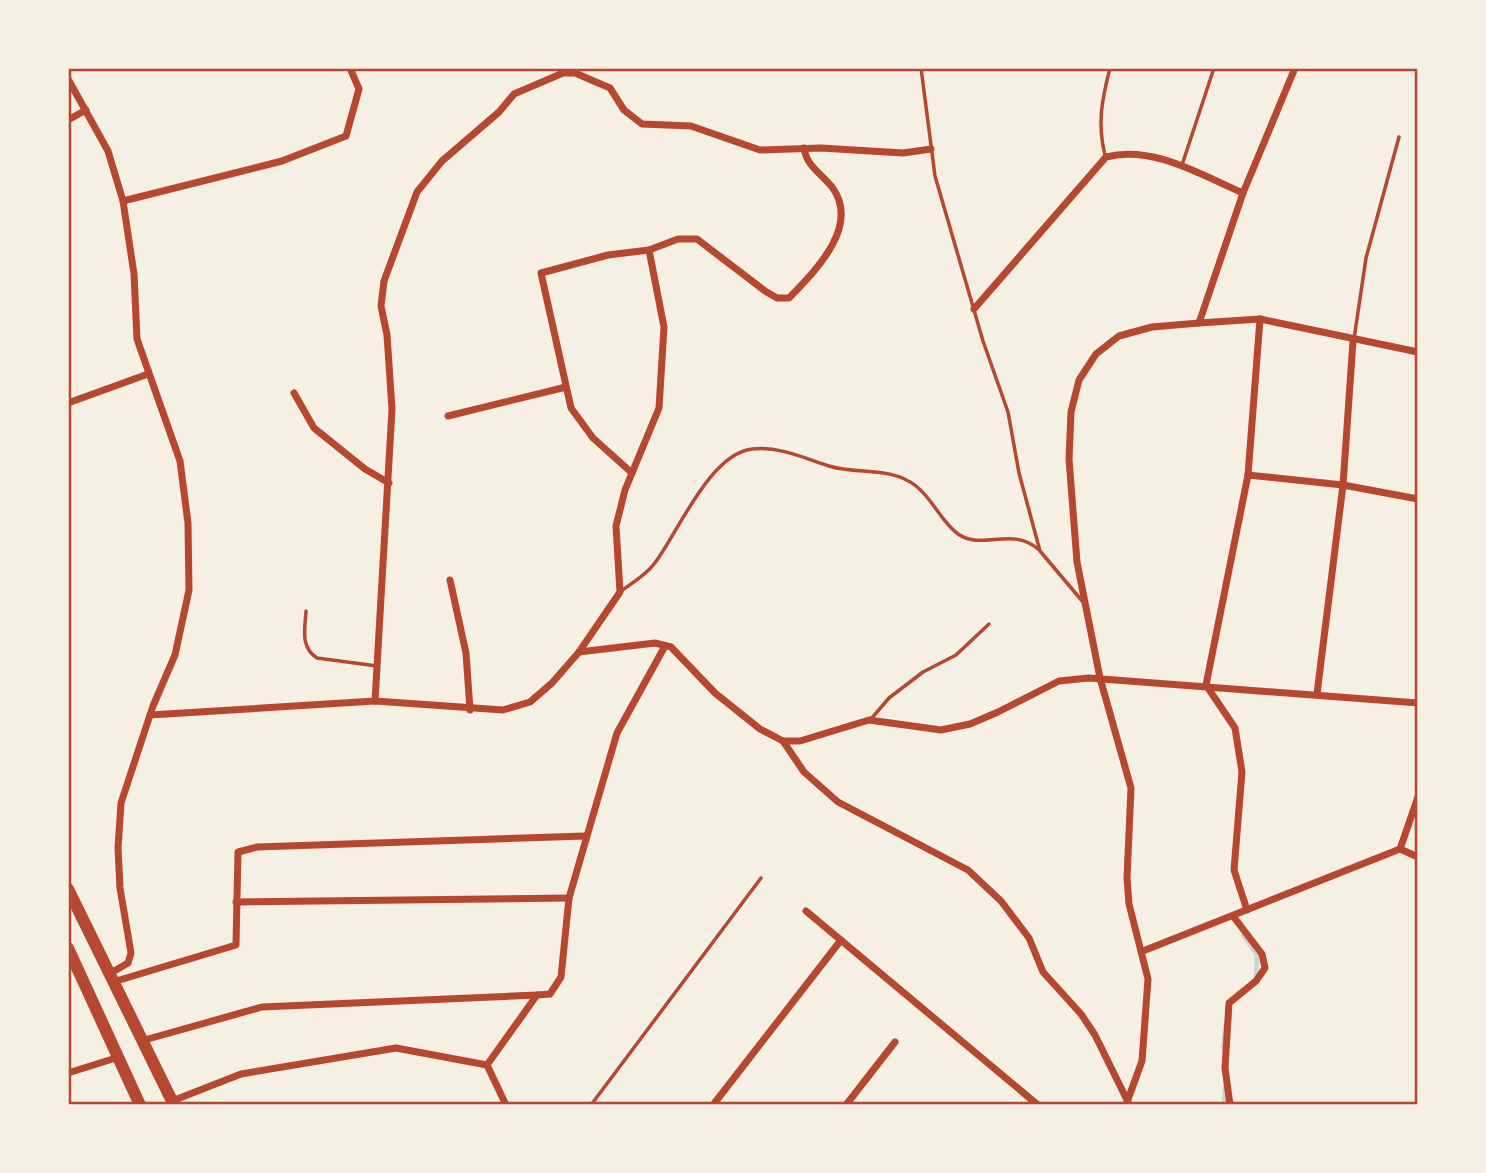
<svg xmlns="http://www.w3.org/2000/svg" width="1486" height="1173" font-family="Mulish,sans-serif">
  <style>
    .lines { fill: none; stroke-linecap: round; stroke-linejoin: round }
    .stream { stroke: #c9d6d2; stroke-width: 4.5 }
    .service { stroke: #b5482f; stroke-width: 3.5 }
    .minor { stroke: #b5482f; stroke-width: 7 }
    .primary { stroke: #b5482f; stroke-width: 12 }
    .neatline { fill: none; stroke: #b5482f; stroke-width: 2.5 }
  </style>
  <rect width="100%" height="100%" fill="#f6efe4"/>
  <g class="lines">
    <!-- stream -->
    <g class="stream">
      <path d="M1243,935L1257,955L1256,978"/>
      <path d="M1223,1047L1226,1022"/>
      <path d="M1224,1105L1225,1088"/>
    </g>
    <!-- service -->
    <g class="service">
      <path d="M921,68L935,176L983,341L1008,412L1019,473L1040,551L1083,602"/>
      <path d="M1105,155C1097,124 1102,99 1110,68"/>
      <path d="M1182,165L1214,68"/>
      <path d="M1354,339L1366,258L1399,137"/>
      <path d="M621,591C632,583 646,575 654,564C677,535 709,454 752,449C779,446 804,458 829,466C858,475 891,466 916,486C933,499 941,522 958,534C983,551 1011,526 1038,549"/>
      <path d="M306,611C305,629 300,647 317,658L377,666"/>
      <path d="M871,719L889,698L923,672L956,655L989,624"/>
      <path d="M591,1105L761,878"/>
    </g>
    <!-- minor -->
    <g class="minor">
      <path d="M68,79L108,151L123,201L134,274L137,339L180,461L188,523L189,590L175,655L153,706L121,803L118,848L120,888L131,953L128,963L109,974"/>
      <path d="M68,120L86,110"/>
      <path d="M123,201L282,161L346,136L359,89L350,68"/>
      <path d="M974,309L1106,157C1153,145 1201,175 1243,193"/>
      <path d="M1199,323L1243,193L1295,68"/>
      <path d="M294,393L314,428L365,469L389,483"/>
      <path d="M68,403L148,374"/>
      <path d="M448,416L566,387"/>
      <path d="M632,473L593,438L571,408L541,273L608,255L649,250L678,239H697L765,291L777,298H789C815,271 861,226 832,187C821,173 807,167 804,148"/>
      <path d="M1248,475L1343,485L1418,499"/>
      <path d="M450,580L466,653L470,710"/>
      <path d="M579,652L655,643L671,647L715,693L760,729L783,741H800L869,720L941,730L970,724L998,712L1059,681L1089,678L1418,703"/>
      <path d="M1317,694L1343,485L1353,341"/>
      <path d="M375,701L392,409L387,335L381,306L384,281L417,192L442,161L499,112L514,94L563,73H575L610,88L624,110L642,124L691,126L760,150L821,148L903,153L931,149"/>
      <path d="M150,715L375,701L503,710L530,702L552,683L579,652L620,592L616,526L625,490L659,408L664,327L649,250"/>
      <path d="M783,741L804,772L838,802L968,870L1001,901L1029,938L1043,972L1081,1014L1095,1035L1128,1102"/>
      <path d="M1400,849L1418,797"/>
      <path d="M236,902L569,898"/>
      <path d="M1247,910L1234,870L1242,772L1235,728L1206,685L1248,475L1260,319"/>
      <path d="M806,911L1038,1105"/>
      <path d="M1143,951L1400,849L1418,857"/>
      <path d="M113,982L236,945L238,852L257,847L585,836"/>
      <path d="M141,1041L262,1007L537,995"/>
      <path d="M68,1073L119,1057"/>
      <path d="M172,1101L241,1074L396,1048L487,1065"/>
      <path d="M506,1105L487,1065L537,995L550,994L561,977L569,898L617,733L665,646"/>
      <path d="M713,1105L841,940"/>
      <path d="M846,1105L895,1042"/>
      <path d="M1126,1105L1142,1061L1148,979L1129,904L1127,878L1131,788L1100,678L1077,562L1069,459L1071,412L1079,380L1096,354L1119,336L1152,327L1199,323L1260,319L1418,352"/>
      <path d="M1230,1105L1225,1068L1229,1003L1256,981L1265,968L1262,954L1233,916"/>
    </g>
    <!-- primary -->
    <g class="primary">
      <path d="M68,889L174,1105"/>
      <path d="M68,948L140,1105"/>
    </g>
  </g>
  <!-- border -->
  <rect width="1486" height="1173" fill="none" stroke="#f6efe4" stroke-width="140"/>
  <rect x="70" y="70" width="1346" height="1033" class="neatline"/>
</svg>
